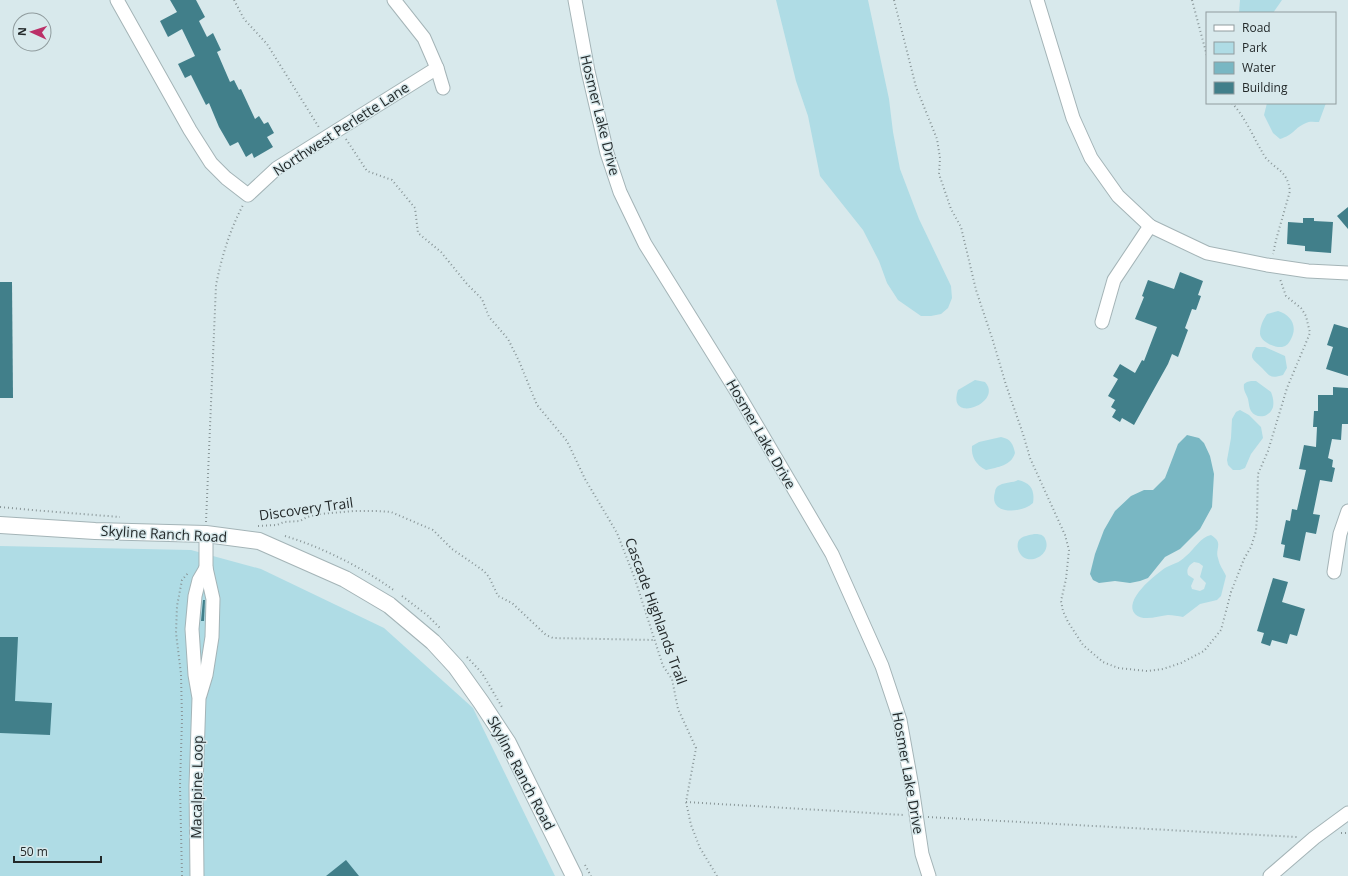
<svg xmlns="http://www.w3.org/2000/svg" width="1348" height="876" font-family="'Open Sans',sans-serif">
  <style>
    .green { fill: #afdce5; fill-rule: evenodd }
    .water { fill: #79b7c3 }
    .building { fill: #417f8a }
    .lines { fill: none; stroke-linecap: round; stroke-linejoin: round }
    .minor-casing { stroke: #a4b4b7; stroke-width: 15 }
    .tertiary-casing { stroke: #a4b4b7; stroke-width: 18 }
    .path { stroke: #899698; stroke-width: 2; stroke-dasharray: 1 3; stroke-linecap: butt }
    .minor { stroke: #fff; stroke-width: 13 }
    .tertiary { stroke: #fff; stroke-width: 16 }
    .labels { text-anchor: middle; stroke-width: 3; stroke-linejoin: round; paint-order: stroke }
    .street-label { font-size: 14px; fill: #23292a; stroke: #d8e9ec }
  </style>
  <rect width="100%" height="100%" fill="#d8e9ec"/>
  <!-- green -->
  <g class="green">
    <path d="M776,0H868L889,99L893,132L900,169L919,219L951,286L952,298L948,308L941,314L931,316H921L898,300L887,283L879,261L863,230L820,176L808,116L796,81Z"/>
    <path d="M1240,0H1282L1273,13H1239Z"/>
    <path d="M1267,103H1326L1319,122C1315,122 1309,121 1306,123C1294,128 1294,135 1280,139L1273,133L1264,115Z"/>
    <path d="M1278,311C1291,315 1298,326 1291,339C1289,343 1287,346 1282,347C1275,348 1261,342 1260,334C1260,326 1263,320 1267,314Z"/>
    <path d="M1256,347H1265L1285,356L1287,368L1283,375C1270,379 1270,376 1262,368C1255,360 1247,359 1256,347Z"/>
    <path d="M975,380L985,382C1004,403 946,425 958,390Z"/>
    <path d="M1251,381H1256L1271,392C1273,397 1274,402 1273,407C1270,417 1257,420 1251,411C1249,408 1249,403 1248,399C1246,393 1243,391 1244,384L1247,382Z"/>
    <path d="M1240,410L1249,415L1261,427L1263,438L1251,454L1245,468L1240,470H1233L1228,465L1227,460L1231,438L1232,419L1236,412Z"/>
    <path d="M1001,437C1011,439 1013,444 1015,453C1011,466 998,467 986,470C976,465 971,457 972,446L979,442Z"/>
    <path d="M1018,480C1031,483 1035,490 1033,503C1021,514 988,515 995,492C995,489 997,486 1000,485C1005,482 1013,483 1018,480Z"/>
    <path d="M1034,534C1036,534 1041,534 1043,536C1045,537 1045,539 1046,541C1050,554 1033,564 1023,557C1018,553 1016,545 1019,540C1022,536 1030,535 1034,534Z"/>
    <path d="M1211,535C1224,543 1215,548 1218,558C1220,567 1223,569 1226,576L1221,596L1217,600L1200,604L1183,617C1178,616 1173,615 1168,615C1158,616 1143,622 1135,614C1123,600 1155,575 1165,568C1168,566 1172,565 1176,563C1179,562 1183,559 1186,556C1195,549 1200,537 1211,535ZM1194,562L1199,563L1203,566L1200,577L1206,583L1204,589L1200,591L1192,589L1191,586L1194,579L1188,575C1186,569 1189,565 1194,562Z"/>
    <path d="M0,546L191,550L261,569L384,628L473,708L555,876H0Z"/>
  </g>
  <!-- water -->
  <path class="water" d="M1187,435L1199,438L1204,443L1210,456L1214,474L1212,507L1200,529L1180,549L1165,557L1148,578L1140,581L1130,583L1115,581L1099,583L1093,580L1090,574L1095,554L1104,530L1115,511L1131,496L1144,490H1153L1165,478L1178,444Z"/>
  <!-- building -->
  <g class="building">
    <path d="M170,0H196L205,17L199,21L207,37L213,33L221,50L217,52L230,82L234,80L239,90L241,89L255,119L259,116L264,124L268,122L274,133L267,137L273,147L254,158L252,153L246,157L238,142L230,146L219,127L209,103L206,105L191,75L185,78L178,64L195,56L182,29L168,37L160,21L177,12Z"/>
    <path d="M1348,207V229L1337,216Z"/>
    <path d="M1303,218H1314V221L1333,222L1331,253L1305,251V246L1287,244L1288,222L1303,223Z"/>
    <path d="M1180,272L1203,281L1198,295L1201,296L1196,310L1192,309L1185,328L1188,330L1178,357L1172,354L1168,364L1134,425L1122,418L1120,422L1112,417L1116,410L1111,407L1115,400L1108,396L1118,379L1113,376L1120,364L1135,373L1142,360L1144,361L1157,327L1135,319L1144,297L1142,296L1148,280L1174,289Z"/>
    <path d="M0,282H12L13,398H0Z"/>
    <path d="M1334,324L1348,328V376L1326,369L1333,347L1327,345Z"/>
    <path d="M1333,387L1348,388V424H1342L1341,440L1332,439L1328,458L1333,460L1332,467L1335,468L1332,482L1320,480L1313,514L1320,515L1316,534L1306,532L1300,561L1283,557L1285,545L1281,544L1286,520L1290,521L1292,509L1297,510L1306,470L1299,469L1304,445L1316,447L1317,427H1313L1314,411H1318V395H1333Z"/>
    <path d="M1273,578L1288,582L1282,602L1305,609L1297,636L1290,634L1287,644L1272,640L1270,646L1261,643L1264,633L1257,631Z"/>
    <path d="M203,600H205L204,621H201Z"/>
    <path d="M0,637H18L15,701L52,703L50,735L0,733Z"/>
    <path d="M346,860L359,876H326Z"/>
  </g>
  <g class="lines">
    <!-- minor casing -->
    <g class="minor-casing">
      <g id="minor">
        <path d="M117,0L190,130L211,163L226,178L248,195L277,168L437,68"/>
        <path d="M394,0L424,38L437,68L443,88"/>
        <path d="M575,0L588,71L607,153L620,192L645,244L737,392L832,554L882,666L900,720L912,787L922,854L929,876"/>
        <path d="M1037,0L1073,118L1091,158L1118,196L1150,226L1207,253L1267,265L1308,271L1348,273"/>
        <path d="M1102,322L1114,280L1150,226"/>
        <path d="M1334,572L1340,534L1348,511"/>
        <path d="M200,695L206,675L212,637L213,599L206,568V534"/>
        <path d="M197,876L196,786L199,698L195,675L192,629L195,596L199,580L206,568"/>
        <path d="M1270,876L1314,838L1348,813"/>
      </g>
    </g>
    <!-- tertiary casing -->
    <g class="tertiary-casing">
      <path id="tertiary" d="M0,525L95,531L206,534L259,541L345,579L389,605L433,642L456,667L481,702L508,743L574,876"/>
    </g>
    <!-- path -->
    <g class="path">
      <path d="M234,0L244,19L267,44L320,129"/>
      <path d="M894,0L916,87L937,139L940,158L939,174L951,209L961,227L976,290L993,341L1006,385L1023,434L1030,458L1065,535L1069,550L1066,579L1061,601L1063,611L1068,622L1083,645L1103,662L1118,668L1147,671L1163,669L1181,663L1204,651L1221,630L1231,592L1244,559L1251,547L1256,531L1257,517L1258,474L1268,451L1287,388L1310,333L1306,316L1301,308L1286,296L1280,279"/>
      <path d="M1192,0L1207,56"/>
      <path d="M1232,103C1242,114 1250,129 1257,143C1260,148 1262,152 1265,157C1277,171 1287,170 1290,191L1276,240L1273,254"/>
      <path d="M346,139L367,171L392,180L415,208L418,233L441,252L467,284L482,299L489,317L508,339L519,361L537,405L567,441L585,479L617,533L635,579L663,666L672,679L678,709L696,748L686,802L691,825L700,848L717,876"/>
      <path d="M0,507L32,510L120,517"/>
      <path d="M206,522L216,285C222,256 229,232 243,205"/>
      <path d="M258,526L277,525L284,522L300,521L307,517L320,514L354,511H377L391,512L433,530L452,549L484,571L489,577L498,596L512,603L546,635L553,638L654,640"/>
      <path d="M285,536C322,547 363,568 395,591"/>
      <path d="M402,596L427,615L441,629"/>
      <path d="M467,657L482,673L502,707"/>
      <path d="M686,802L904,815"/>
      <path d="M928,817L1297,837"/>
      <path d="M1341,833H1348"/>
      <path d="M585,865L591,876"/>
      <path d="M182,876L180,786L182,719L181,674L176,633L177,606L182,580L188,573"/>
    </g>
    <!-- minor -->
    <use href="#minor" class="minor"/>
    <!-- tertiary -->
    <use href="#tertiary" class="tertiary"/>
  </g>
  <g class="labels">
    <!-- street labels -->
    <g class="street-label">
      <text transform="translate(600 115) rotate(76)" y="5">Hosmer Lake Drive</text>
      <text transform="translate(341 129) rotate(-33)" y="5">Northwest Perlette Lane</text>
      <text transform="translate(761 434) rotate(60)" y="5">Hosmer Lake Drive</text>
      <text transform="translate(306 509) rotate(-8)" y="5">Discovery Trail</text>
      <text transform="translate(164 534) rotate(3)" y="5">Skyline Ranch Road</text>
      <text transform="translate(656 611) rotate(70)" y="5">Cascade Highlands Trail</text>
      <text transform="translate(521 773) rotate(62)" y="5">Skyline Ranch Road</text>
      <text transform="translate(908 773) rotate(80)" y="5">Hosmer Lake Drive</text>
      <text transform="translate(197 787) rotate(-89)" y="5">Macalpine Loop</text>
    </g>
  </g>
  <!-- legend -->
  <rect x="1206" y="12" width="130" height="92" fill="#d8e9ec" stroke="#909c9e"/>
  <rect x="1214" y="25" width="20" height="6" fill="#ffffff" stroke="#909c9e"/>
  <text x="1242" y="32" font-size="12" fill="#23292a">Road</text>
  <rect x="1214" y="42" width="20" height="12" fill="#afdce5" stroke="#909c9e"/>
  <text x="1242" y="52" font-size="12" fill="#23292a">Park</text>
  <rect x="1214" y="62" width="20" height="12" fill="#79b7c3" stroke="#909c9e"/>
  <text x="1242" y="72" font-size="12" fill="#23292a">Water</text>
  <rect x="1214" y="82" width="20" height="12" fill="#417f8a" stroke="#909c9e"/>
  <text x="1242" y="92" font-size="12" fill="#23292a">Building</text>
  <!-- north arrow -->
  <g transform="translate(32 32) rotate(273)"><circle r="19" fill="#d8e9ec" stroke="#909c9e"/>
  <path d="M0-3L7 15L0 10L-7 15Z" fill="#bb3068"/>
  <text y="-6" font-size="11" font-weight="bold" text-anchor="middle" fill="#23292a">N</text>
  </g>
  <!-- scale -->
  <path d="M14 856v6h87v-6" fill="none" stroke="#23292a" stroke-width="2"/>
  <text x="20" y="856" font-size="12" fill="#23292a" stroke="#d8e9ec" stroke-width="3" paint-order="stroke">50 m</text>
</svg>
